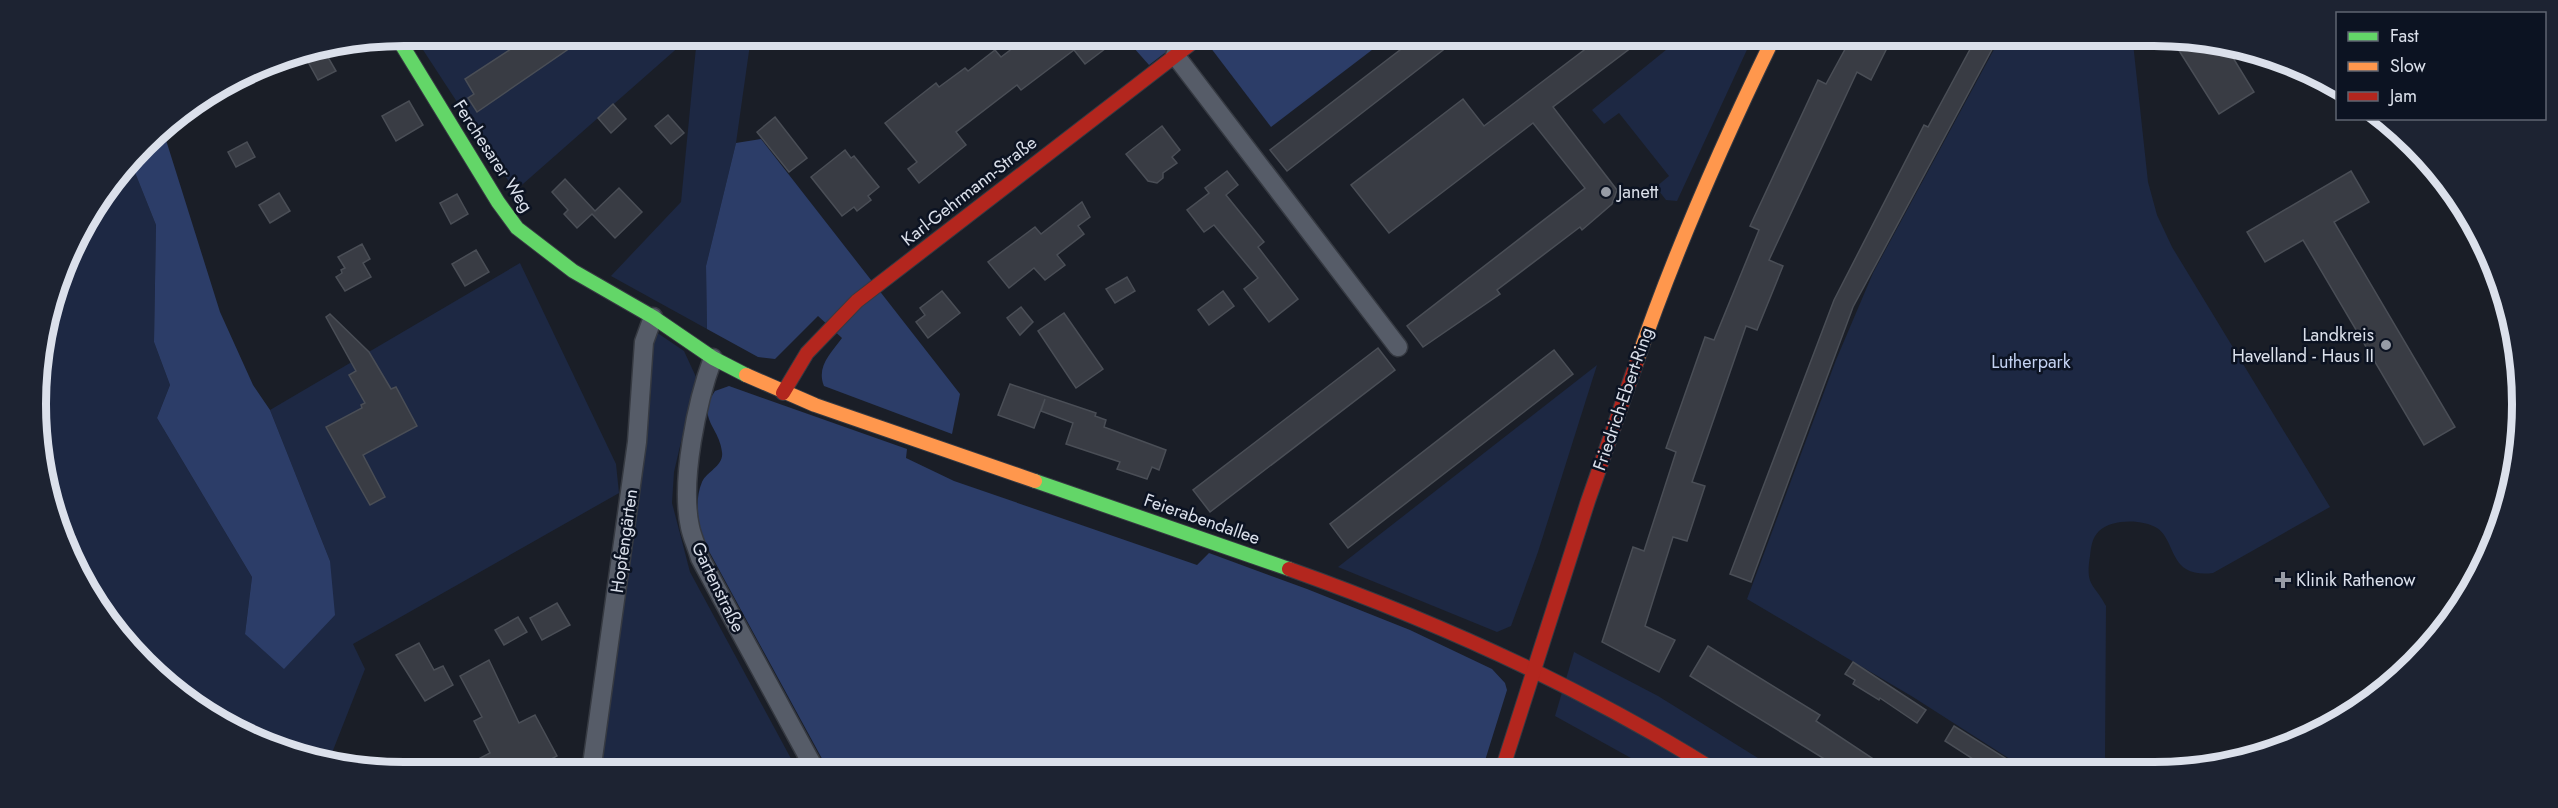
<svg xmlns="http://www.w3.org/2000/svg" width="2558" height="808" font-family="Jost,sans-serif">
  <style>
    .green { fill: #1d2843 }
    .forest { fill: #2c3d68 }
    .building { fill: #393c44; stroke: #4a4e56; stroke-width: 1.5 }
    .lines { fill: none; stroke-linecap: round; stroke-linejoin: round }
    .street-casing { stroke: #363a42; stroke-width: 21 }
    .fast-casing { stroke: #363a42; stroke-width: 16 }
    .slow-casing { stroke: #363a42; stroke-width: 16 }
    .jam-casing { stroke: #363a42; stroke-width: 16 }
    .street { stroke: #565c68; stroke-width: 18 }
    .fast { stroke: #63d668; stroke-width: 14 }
    .slow { stroke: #ff974d; stroke-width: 14 }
    .jam { stroke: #b3261e; stroke-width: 14 }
    .poi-dot { fill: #979ca6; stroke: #0c1322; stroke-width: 2 }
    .labels { text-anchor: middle; stroke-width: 5; stroke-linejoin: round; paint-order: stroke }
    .street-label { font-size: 18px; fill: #dbe0eb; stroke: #0c1322 }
    .poi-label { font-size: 18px; fill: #dbe0eb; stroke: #0c1322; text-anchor: start }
    .park-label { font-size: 18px; fill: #c3d1f0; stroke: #0c1322 }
    .rim { fill: none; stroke: #dbe0eb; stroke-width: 8 }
  </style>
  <rect width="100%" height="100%" fill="#1a1e27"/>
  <!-- green -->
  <g class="green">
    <path d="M414,36L690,37L515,191Z"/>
    <path d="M697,37H751L736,143L706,266L707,329L611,276L681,202Z"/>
    <path d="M1677,41H1751L1677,201L1666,200L1656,187L1669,176L1619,113L1604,124L1592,110Z"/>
    <path d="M1998,42L2133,43L2148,182L2157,215L2172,247L2330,507L2213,573C2204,574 2194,574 2186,569C2171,560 2171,537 2157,528C2142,519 2112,519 2099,531C2092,538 2091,547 2090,556C2085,587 2094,583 2106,606L2105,757L2110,769L2024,768L1913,697L1747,599L1836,360L1873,273Z"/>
    <path d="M132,165L156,225L154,342L170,385L157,418L252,577L245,634L330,561L270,410L520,263L616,464L619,493L353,644L365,669L330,758L325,762L200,710L112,628L49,500L39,356L74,241Z"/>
    <path d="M656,332L684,351L696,377L674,472L672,503L690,572L795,766L599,765L651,395V339Z"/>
    <path d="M1597,365L1538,552L1511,626L1497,632L1338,567Z"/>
    <path d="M1574,652L1658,696L1774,768H1649L1555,716Z"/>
  </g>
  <!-- forest -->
  <g class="forest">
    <path d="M1126,39H1183L1149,65Z"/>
    <path d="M1204,39L1385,40L1271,127Z"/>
    <path d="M155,135L166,140L220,312L253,385L270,410L330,561L335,615L284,669L245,634L252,577L157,418L170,385L154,342L156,225L132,165Z"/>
    <path d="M761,139L960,394L952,434L824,386C816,367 831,353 842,338L818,316L775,359L758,357L707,329L706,266L736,143Z"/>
    <path d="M729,386L907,449L906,458L954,481L1197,565L1209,553L1307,589L1410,630L1492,669L1505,683L1507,690L1483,767L826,766L704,542C698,524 694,501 702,482C707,471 724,466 722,452C719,426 696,419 715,391Z"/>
  </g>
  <!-- building -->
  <g class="building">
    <path d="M503,36L540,37H586L477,112L468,98L474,94L465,79L511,49Z"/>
    <path d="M1026,38L1118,39L1085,64L1074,50L1021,90L1017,85L956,132L966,145L919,183L908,169L917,162L885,123L936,83L939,87L965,68L968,71L995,50L1001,57Z"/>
    <path d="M1413,40H1456L1287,171L1270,150Z"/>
    <path d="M1596,41H1640L1553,107L1617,190L1612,204L1582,230L1580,227L1497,290L1500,294L1423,347L1407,326L1585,188L1533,123L1389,233L1351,185L1463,99L1484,126Z"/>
    <path d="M1849,42H1890L1871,80L1857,72L1769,260L1783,266L1757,330L1746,326L1692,482L1705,486L1687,541L1673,537L1645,626L1675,640L1659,672L1602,642L1633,547L1644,551L1676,452L1666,448L1705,337L1714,340L1759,230L1750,226L1818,80L1826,84Z"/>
    <path d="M1974,42H1996L1853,307L1751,582L1730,574L1834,300L1924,125L1928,127Z"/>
    <path d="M2188,43H2224L2254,92L2219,114L2178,49Z"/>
    <path d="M322,52H325L336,71L318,80L307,60Z"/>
    <path d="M409,101L423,125L396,141L382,116Z"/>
    <path d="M613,104L626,119L611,133L598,118Z"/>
    <path d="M668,115L684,133L671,144L655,126Z"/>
    <path d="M775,117L807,158L789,172L757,132Z"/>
    <path d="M1162,126L1180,150L1172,157L1177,163L1163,173V178L1157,183L1148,181L1126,154Z"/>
    <path d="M247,142L255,157L236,167L228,152Z"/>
    <path d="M845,150L851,158L854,156L879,187L868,196L871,200L857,211L854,207L842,216L811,177Z"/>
    <path d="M1227,171L1238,185L1226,195L1264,242L1258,247L1298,299L1269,322L1244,289L1258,278L1214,225L1204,232L1187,210L1209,193L1205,188Z"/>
    <path d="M2351,171L2369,202L2334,222L2455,427L2424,445L2303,240L2265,262L2247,232Z"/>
    <path d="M565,179L595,211L619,188L642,212L615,238L592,214L577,228L564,214L568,210L552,192Z"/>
    <path d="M279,193L290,211L270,223L259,205Z"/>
    <path d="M457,194L468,214L451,224L440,203Z"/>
    <path d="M1082,202L1090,217L1078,226L1084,234L1057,255L1065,265L1045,280L1034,268L1009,288L988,262L1035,227L1041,234Z"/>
    <path d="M362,244L370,259L363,263L371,277L345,291L336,277L342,273L341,270L345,268L338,257Z"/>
    <path d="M476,250L489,272L465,286L452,264Z"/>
    <path d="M1127,277L1135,291L1115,303L1106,289Z"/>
    <path d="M942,291L960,313L928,338L916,322L925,315L920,308Z"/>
    <path d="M1223,291L1234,306L1209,325L1198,310Z"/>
    <path d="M1021,307L1033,322L1020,335L1007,318Z"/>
    <path d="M1064,313L1103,369L1076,388L1038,331Z"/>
    <path d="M330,314L369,352L391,389L396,387L417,426L363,455L385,497L370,505L326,427L362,408L361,405L365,403L349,375L356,371L326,317Z"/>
    <path d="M1378,348L1395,370L1210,512L1193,490Z"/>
    <path d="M1554,350L1573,374L1348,548L1330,524Z"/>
    <path d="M1010,384L1096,413L1095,416L1106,420L1104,427L1166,450L1159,470L1152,467L1147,479L1117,469L1120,462L1066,444L1073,423L1041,411L1045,399L1034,428L998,415Z"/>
    <path d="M557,603L570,625L542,640L530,618Z"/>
    <path d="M518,617L527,632L504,645L495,630Z"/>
    <path d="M419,643L434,670L443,666L453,685L425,701L396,655Z"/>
    <path d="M1708,646L1820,715L1816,721L1887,768H1817L1823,758L1690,676Z"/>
    <path d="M489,660L519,723L535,715L557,756L540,765H467L490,753L474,721L482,717L460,676Z"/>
    <path d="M1853,662L1926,710L1917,723L1880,698L1879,700L1853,684L1855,680L1845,674Z"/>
    <path d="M1954,726L2021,768H1987L1945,741Z"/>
  </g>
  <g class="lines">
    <!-- street casing -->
    <g class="street-casing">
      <g id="street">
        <path d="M1175,55L1398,347"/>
        <path d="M713,358C697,401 680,481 690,527C692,537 697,547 700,558L813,766"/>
        <path d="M592,765L637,442L644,342L653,317"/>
      </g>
    </g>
    <!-- fast casing -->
    <g class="fast-casing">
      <g id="fast">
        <path d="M397,37L498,202L517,228L573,271L653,317L713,358L746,375"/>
        <path d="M1035,481L1289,569"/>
      </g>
    </g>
    <!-- slow casing -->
    <g class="slow-casing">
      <g id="slow">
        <path d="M1636,364C1674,253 1721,146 1772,41"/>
        <path d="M746,375L815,405L1035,481"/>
      </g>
    </g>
    <!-- jam casing -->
    <g class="jam-casing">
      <g id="jam">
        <path d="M783,393L807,353L857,301L1197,39"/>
        <path d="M1289,569C1435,621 1579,686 1711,768"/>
        <path d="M1503,767L1588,501L1636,364"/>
      </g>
    </g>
    <!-- street -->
    <use href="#street" class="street"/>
    <!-- fast -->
    <use href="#fast" class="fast"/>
    <!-- slow -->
    <use href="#slow" class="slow"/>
    <!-- jam -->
    <use href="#jam" class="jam"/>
  </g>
  <!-- markers -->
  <g class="poi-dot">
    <circle cx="1606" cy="192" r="6"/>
    <circle cx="2386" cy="345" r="6"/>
    <path d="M2280 571h6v6h6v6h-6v6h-6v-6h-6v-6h6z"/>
  </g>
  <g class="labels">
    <!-- street labels -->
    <g class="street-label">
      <text transform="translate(493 156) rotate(57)" y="6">Ferchesarer Weg</text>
      <text transform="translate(969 191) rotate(-38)" y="6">Karl-Gehrmann-Straße</text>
      <text transform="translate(1623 399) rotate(-71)" y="6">Friedrich-Ebert-Ring</text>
      <text transform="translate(1202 519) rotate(19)" y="6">Feierabendallee</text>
      <text transform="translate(624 541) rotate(-82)" y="6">Hopfengärten</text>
      <text transform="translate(718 587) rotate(64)" y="6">Gartenstraße</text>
    </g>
    <!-- poi labels -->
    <g class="poi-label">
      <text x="1618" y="198">Janett</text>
      <text x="2374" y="341" text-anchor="end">Landkreis<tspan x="2374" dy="21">Havelland - Haus II</tspan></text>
      <text x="2296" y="586">Klinik Rathenow</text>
    </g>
    <!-- park labels -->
    <g class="park-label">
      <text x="2031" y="368">Lutherpark</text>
    </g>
  </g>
  <!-- crop -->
  <path d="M0 0H2558V808H0ZM404 46H2154A358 358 0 0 1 2512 404V404A358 358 0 0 1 2154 762H404A358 358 0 0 1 46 404V404A358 358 0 0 1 404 46Z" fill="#1d2332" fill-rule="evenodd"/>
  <path class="rim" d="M404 46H2154A358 358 0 0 1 2512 404V404A358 358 0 0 1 2154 762H404A358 358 0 0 1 46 404V404A358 358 0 0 1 404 46Z"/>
  <!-- legend -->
  <rect x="2336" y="12" width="210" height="108" fill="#0c1322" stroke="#5f6572" stroke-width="1.5"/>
  <rect x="2348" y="32" width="30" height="9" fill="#63d668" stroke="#5f6572" stroke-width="1.5"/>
  <text x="2390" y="42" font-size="18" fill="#dbe0eb">Fast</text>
  <rect x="2348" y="62" width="30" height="9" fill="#ff974d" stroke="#5f6572" stroke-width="1.5"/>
  <text x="2390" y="72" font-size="18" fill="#dbe0eb">Slow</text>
  <rect x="2348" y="92" width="30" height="9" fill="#b3261e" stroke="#5f6572" stroke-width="1.5"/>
  <text x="2390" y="102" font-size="18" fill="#dbe0eb">Jam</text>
</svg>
